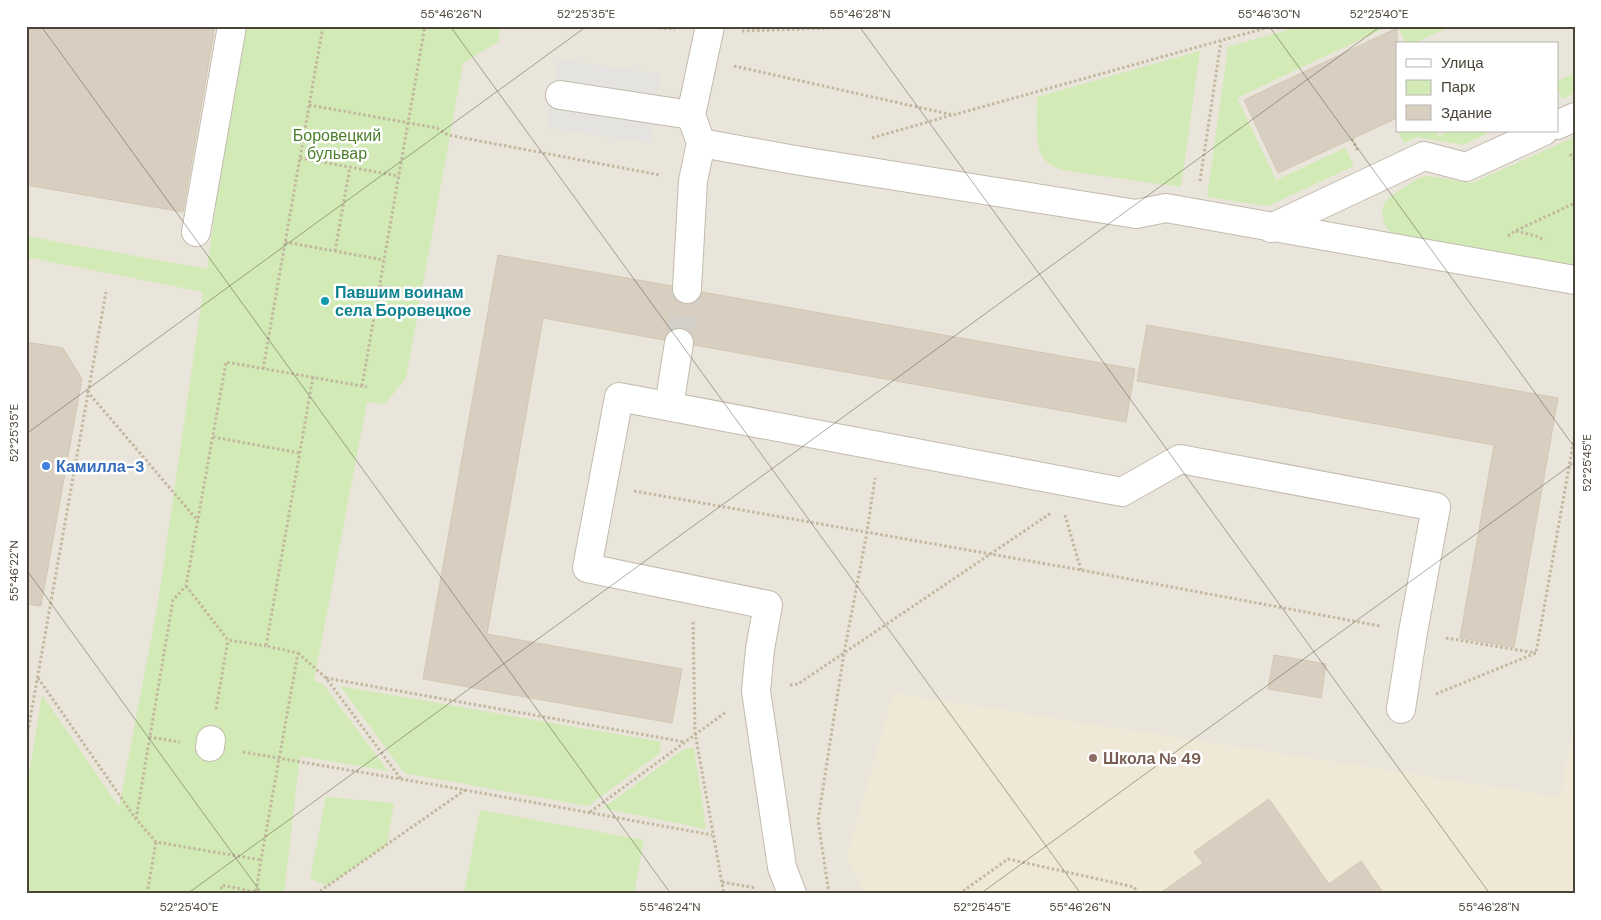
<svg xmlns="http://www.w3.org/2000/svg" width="1601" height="920" font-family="'DM Sans',sans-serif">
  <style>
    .residential { fill: #eae5da; fill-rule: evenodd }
    .education { fill: #efe8d6 }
    .green { fill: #d2eab5 }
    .parking { fill: #e5e3e0 }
    .building { fill: #d8cfc1; stroke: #d3c7b4 }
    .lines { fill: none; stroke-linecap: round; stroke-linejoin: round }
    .minor-tunnel { stroke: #d4d0c8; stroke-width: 28; stroke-dasharray: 28 14; stroke-linecap: butt }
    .minor-casing { stroke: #c2bbae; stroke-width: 30 }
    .path { stroke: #c4b79f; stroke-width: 3; stroke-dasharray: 2.5 2.5; stroke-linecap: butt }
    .minor { stroke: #fff; stroke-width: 28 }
    .ticks { fill: none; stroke: #4b4439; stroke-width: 1; stroke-opacity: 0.45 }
    .culture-dot { fill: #0f9aa8; stroke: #fff; stroke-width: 2 }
    .shop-dot { fill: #3f7fe0; stroke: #fff; stroke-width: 2 }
    .education-dot { fill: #8d6e63; stroke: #fff; stroke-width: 2 }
    .labels { text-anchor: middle; stroke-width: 5; stroke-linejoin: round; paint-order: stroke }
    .park-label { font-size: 16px; fill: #4a7f2a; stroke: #fff }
    .culture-label { font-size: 16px; font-weight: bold; fill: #0d838f; stroke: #fff; text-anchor: start }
    .shop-label { font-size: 16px; font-weight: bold; fill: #366cbe; stroke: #fff; text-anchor: start }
    .education-label { font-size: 16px; font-weight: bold; fill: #785e54; stroke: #fff; text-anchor: start }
    .neatline { fill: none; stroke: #4b4439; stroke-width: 2 }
    .ticks-label { font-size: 12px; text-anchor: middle; fill: #4b4439 }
  </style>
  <rect width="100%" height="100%" fill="#f6f3ec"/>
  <!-- residential -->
  <path class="residential" d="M26,26H1575V894H26ZM1397,44H1557V131H1397Z"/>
  <!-- education -->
  <path class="education" d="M893,693L1560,797L1575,719V894H866L847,857Z"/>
  <!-- green -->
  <g class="green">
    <path d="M242,26H501L498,42L463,63L406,378L385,404L367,402L314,681L322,683L388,771L300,756L284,894H26V793L42,695L119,807L158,603L203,292L26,257V236L207,269L216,205L214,204Z"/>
    <path d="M1302,26H1389L1237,98L1276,180L1345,148L1354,166L1268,206L1207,197L1228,47Z"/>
    <path d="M1398,26H1451L1413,44H1406Z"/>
    <path d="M1200,51L1181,187L1068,171C1060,169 1050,166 1044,159C1034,148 1037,113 1037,97Z"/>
    <path d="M1575,73V93L1562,99L1557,88V81Z"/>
    <path d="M1398,131H1437L1439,136L1449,131H1493L1463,145L1417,137L1404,143Z"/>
    <path d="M1575,137V266L1393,236L1385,225L1382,214L1384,203L1392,195L1419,178L1428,176L1472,183Z"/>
    <path d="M340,686L661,742L660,753L588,806L404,773Z"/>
    <path d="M694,748L706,829L603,808L684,749Z"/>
    <path d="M326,797L394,803L387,845L327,886L310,878Z"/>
    <path d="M480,810L644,840L634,894H464Z"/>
  </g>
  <!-- parking -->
  <path class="parking" d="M557,59L660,74L650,143L547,128Z"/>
  <!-- building -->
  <g class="building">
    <path d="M26,26H215L183,212L26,185Z"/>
    <path d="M1397,28V118L1278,173L1244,100Z"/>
    <path d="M498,255L672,286L673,296L678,302L686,305L694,303L700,298L702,292L1135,369L1126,422L694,345L693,337L688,331L682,328L673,329L667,334L664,340L543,318L487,634L682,669L672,723L423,679Z"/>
    <path d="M1147,325L1558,398L1514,647L1460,638L1494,445L1137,381Z"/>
    <path d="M26,342L63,348L82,379L41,606L26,604Z"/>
    <path d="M1274,655L1326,664L1321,698L1268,689Z"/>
    <path d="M1269,799L1329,884L1361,861L1384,894H1159L1203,863L1194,852Z"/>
  </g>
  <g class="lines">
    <!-- minor-tunnel -->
    <path class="minor-tunnel" d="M679,343L687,289"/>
    <!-- minor casing -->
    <g class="minor-casing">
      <g id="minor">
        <path d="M560,95L691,115"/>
        <path d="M1557,125L1575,117"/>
        <path d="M701,143L795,160L1136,214L1166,208L1575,280"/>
        <path d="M1271,228L1424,156L1466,167L1544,131"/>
        <path d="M196,232L232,26"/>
        <path d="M687,289L693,181L701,143L691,115L710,26"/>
        <path d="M669,406L679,343"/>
        <path d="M210,747L211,740"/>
        <path d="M792,894L782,867L756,691L760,649L768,605L587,568L619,397L1122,492L1180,459L1436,507L1413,632L1401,709"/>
      </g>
    </g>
    <!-- path -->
    <g class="path">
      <path d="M629,26L675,29"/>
      <path d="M742,31L889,26"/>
      <path d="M734,66L953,115L1273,26"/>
      <path d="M309,105L437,128L448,135L660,175"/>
      <path d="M872,138L952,115"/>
      <path d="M1352,139L1358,151"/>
      <path d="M1570,154L1575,161"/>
      <path d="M300,158L399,176"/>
      <path d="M1200,181L1221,41"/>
      <path d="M1516,231L1536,236L1545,240"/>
      <path d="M1508,236L1515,231L1575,203"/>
      <path d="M285,242L384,260"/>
      <path d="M335,251L350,167"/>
      <path d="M380,286L408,291"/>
      <path d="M263,369L323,26"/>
      <path d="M362,386L425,26"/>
      <path d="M87,391L198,521"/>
      <path d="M213,437L300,453"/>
      <path d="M634,491L1081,570L1380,626"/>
      <path d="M1065,515L1081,570"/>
      <path d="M186,586L228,640L266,646"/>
      <path d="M693,622L695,733L724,894"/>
      <path d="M1446,638L1536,653"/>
      <path d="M298,653L326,678L401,779"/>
      <path d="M38,678L136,819L156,842L261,860"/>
      <path d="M326,678L685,742"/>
      <path d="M790,685L798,684L1051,513"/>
      <path d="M1436,694L1536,653L1575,433"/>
      <path d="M216,709L228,640"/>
      <path d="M149,737L180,742"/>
      <path d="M26,742L106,292"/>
      <path d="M243,752L465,790L712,835"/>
      <path d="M590,812L726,712"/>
      <path d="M136,819L173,600L186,586L226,362L367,387"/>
      <path d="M722,882L756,888"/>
      <path d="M256,892L268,894"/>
      <path d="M147,894L156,842"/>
      <path d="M220,894L222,885L256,892L261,860L298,653L266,646L313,377"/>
      <path d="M316,894L465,790"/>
      <path d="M829,894L818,820L844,653L867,532L875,478"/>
      <path d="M959,894L1008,859L1134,887L1138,894"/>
    </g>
    <!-- minor -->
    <use href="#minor" class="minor"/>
  </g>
  <!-- ticks -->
  <path class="ticks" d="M41,26L671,894M450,26L1081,894M859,26L1490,894M1269,26L1575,448M26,434L587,26M26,569L262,894M187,894L1381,26M980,894L1575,462"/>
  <!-- markers -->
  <circle class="culture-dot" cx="325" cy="301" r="5"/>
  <circle class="shop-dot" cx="46" cy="466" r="5"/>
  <circle class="education-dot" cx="1093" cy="758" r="5"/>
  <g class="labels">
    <!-- park labels -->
    <g class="park-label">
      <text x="337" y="141">Боровецкий<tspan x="337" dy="18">бульвар</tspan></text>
    </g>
    <!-- culture labels -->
    <g class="culture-label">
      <text x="335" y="298">Павшим воинам<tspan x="335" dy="18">села Боровецкое</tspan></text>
    </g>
    <!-- shop labels -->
    <g class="shop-label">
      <text x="56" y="472">Камилла-3</text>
    </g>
    <!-- education labels -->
    <g class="education-label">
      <text x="1103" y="764">Школа № 49</text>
    </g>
  </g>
  <!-- border -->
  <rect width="1601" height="920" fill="none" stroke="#ffffff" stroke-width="55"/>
  <!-- legend -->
  <rect x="1396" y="42" width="162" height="90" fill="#ffffff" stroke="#b7b4b0"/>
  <rect x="1406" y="59" width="25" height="8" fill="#ffffff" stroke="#b7b4b0"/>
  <text x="1441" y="68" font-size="15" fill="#4b4439">Улица</text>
  <rect x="1406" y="80" width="25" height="15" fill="#d2eab5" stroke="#b7b4b0"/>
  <text x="1441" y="92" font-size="15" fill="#4b4439">Парк</text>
  <rect x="1406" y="105" width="25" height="15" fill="#d8cfc1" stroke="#b7b4b0"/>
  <text x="1441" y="118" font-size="15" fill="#4b4439">Здание</text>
  <rect x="28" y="28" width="1546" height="864" class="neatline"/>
  <g class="ticks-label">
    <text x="451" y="18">55°46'26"N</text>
    <text x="586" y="18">52°25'35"E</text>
    <text x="860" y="18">55°46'28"N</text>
    <text x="1269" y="18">55°46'30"N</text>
    <text x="1379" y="18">52°25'40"E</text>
    <text transform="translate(14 433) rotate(-90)" y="4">52°25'35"E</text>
    <text transform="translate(1587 463) rotate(-90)" y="4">52°25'45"E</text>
    <text transform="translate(14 571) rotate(-90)" y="4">55°46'22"N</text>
    <text x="189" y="911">52°25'40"E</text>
    <text x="670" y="911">55°46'24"N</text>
    <text x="982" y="911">52°25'45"E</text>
    <text x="1080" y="911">55°46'26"N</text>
    <text x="1489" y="911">55°46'28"N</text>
  </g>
</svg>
